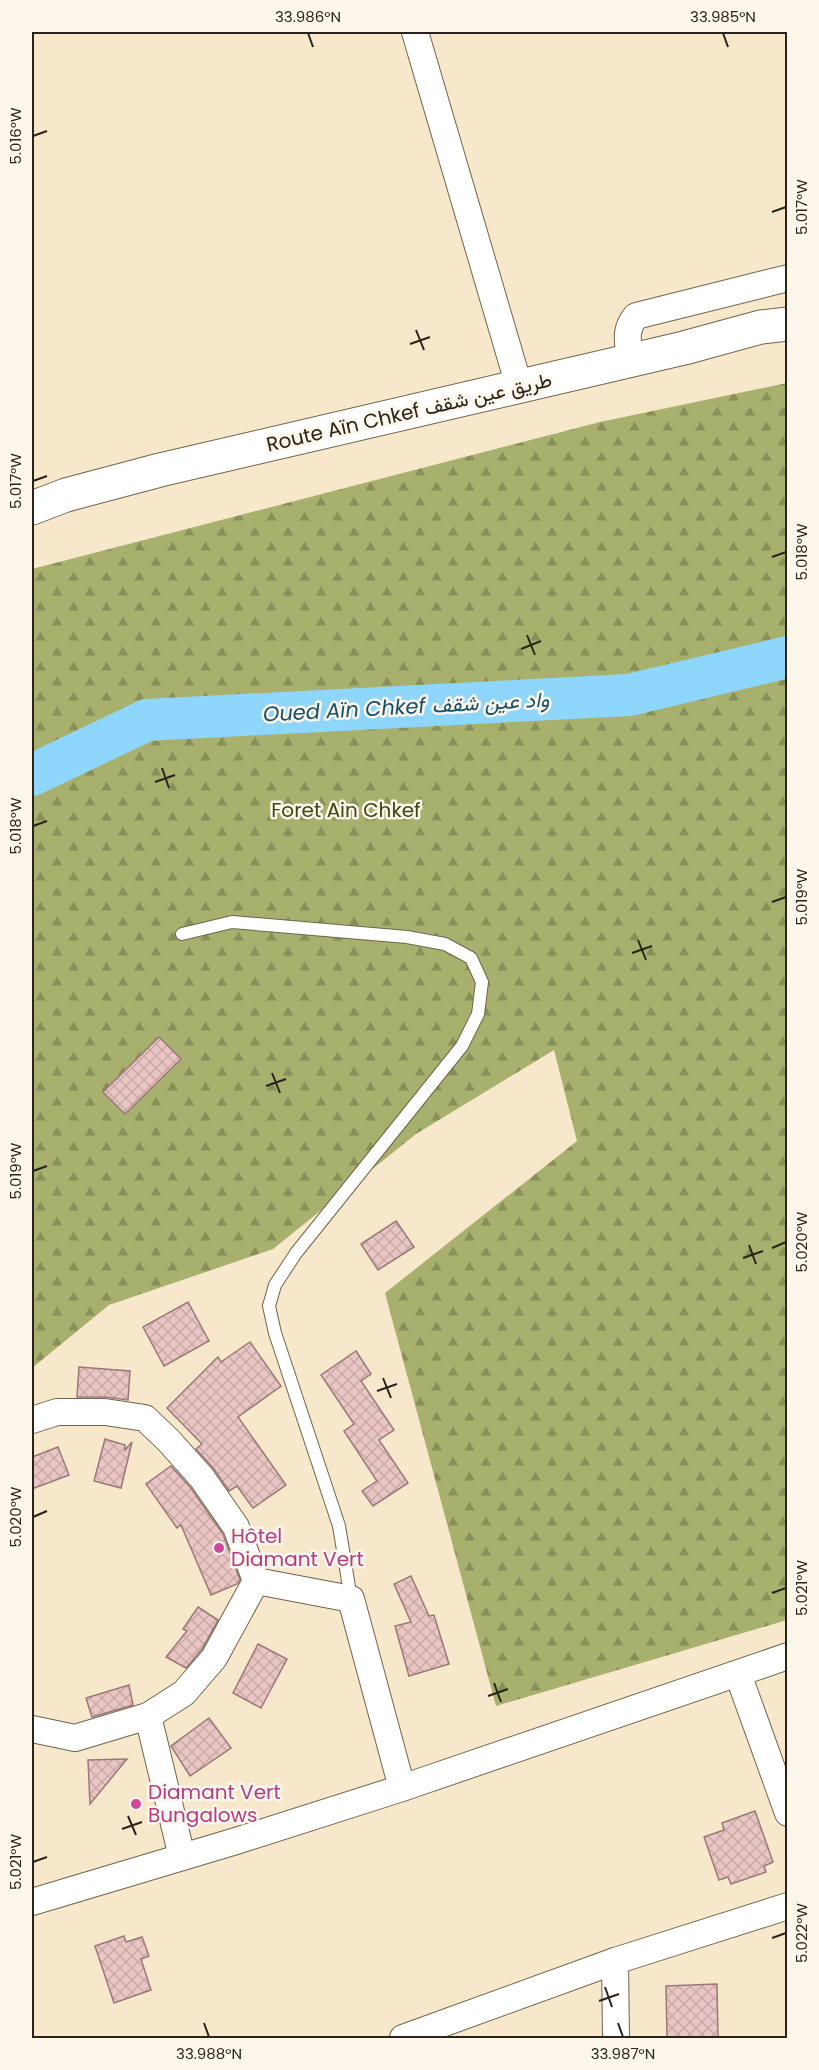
<svg xmlns="http://www.w3.org/2000/svg" width="819" height="2070" font-family="Poppins,Vazirmatn,sans-serif">
  <style>
    .forest { fill: url(#forest-firs) }
    .lines { fill: none; stroke-linecap: round; stroke-linejoin: round }
    .river { stroke: #8fd6fd; stroke-width: 42 }
    .building { fill: url(#building-cross-hatch); stroke: #997977; stroke-width: 1.5 }
    .lane-casing { stroke: #70634b; stroke-width: 14 }
    .street-casing { stroke: #70634b; stroke-width: 28 }
    .secondary-casing { stroke: #70634b; stroke-width: 35 }
    .lane { stroke: #fff; stroke-width: 12 }
    .street { stroke: #fff; stroke-width: 26 }
    .secondary { stroke: #fff; stroke-width: 33 }
    .ticks { fill: none; stroke: #292319; stroke-width: 2 }
    .hotel-dot { fill: #d1479c; stroke: #fdf7eb; stroke-width: 2 }
    .labels { text-anchor: middle; stroke-width: 5; stroke-linejoin: round; paint-order: stroke }
    .street-label { font-size: 20px; fill: #292319; stroke: #fdf7eb }
    .park-label { font-size: 20px; fill: #414512; stroke: #fdf7eb }
    .hotel-label { font-size: 20px; fill: #b23c85; stroke: #fdf7eb; text-anchor: start }
    .water-label { font-size: 21px; font-style: italic; fill: #174f6a; stroke: #fdf7eb }
    .neatline { fill: none; stroke: #292319; stroke-width: 2 }
    .ticks-label { font-size: 15px; text-anchor: middle; fill: #292319 }
  </style>
  <defs>
    <pattern id="forest-firs" width="22" height="20" patternUnits="userSpaceOnUse" patternTransform="scale(1.5)"><rect width="22" height="20" fill="#a8b06d"/><path d="M5 1l3.5 6h-7zM16 11l3.5 6h-7z" fill="#898f59"/></pattern>
    <pattern id="building-cross-hatch" width="8" height="8" patternUnits="userSpaceOnUse" patternTransform="scale(1.5)"><rect width="8" height="8" fill="#e9c5c3"/><path d="M0 0l8 8M0 8l8-8" fill="none" stroke="#c8a9a7"/></pattern>
  </defs>
  <rect width="100%" height="100%" fill="#f7e8cc"/>
  <!-- forest -->
  <path class="forest" d="M787,383V1620L496,1706L385,1293L577,1141L554,1050L416,1134L273,1249L109,1305L32,1368V569L600,422Z"/>
  <g class="lines">
    <!-- river -->
    <path class="river" d="M32,775L147,720L629,695L788,657"/>
  </g>
  <!-- building -->
  <g class="building">
    <path d="M159,1037L181,1059L125,1114L103,1092Z"/>
    <path d="M396,1221L414,1247L378,1270L361,1244Z"/>
    <path d="M188,1302L209,1341L164,1366L143,1327Z"/>
    <path d="M250,1342L281,1386L238,1417L286,1485L253,1508L237,1486L229,1491L214,1469L196,1449L202,1444L167,1408L218,1357L221,1362Z"/>
    <path d="M356,1351L371,1374L361,1381L394,1430L379,1440L408,1483L373,1506L362,1491L377,1481L344,1431L354,1424L321,1375Z"/>
    <path d="M79,1367L130,1371L128,1400L105,1397H77Z"/>
    <path d="M105,1439L125,1445V1450L132,1442L121,1488L94,1481Z"/>
    <path d="M58,1447L69,1475L32,1489V1457Z"/>
    <path d="M171,1466L190,1487L223,1534L240,1580L237,1584L211,1595L181,1525L177,1528L146,1484Z"/>
    <path d="M411,1576L429,1616L434,1615L449,1664L409,1676L395,1626L411,1622L394,1584Z"/>
    <path d="M198,1607L218,1620L202,1649L186,1668L166,1657L187,1631L183,1629Z"/>
    <path d="M258,1644L287,1659L261,1708L233,1693Z"/>
    <path d="M129,1685L133,1705L92,1717L86,1698Z"/>
    <path d="M209,1718L231,1748L190,1776L171,1746Z"/>
    <path d="M127,1759L90,1804L88,1760Z"/>
    <path d="M755,1811L773,1862L764,1866L766,1872L731,1884L728,1877L719,1880L704,1837L724,1830L722,1823Z"/>
    <path d="M124,1936L126,1942L142,1937L149,1956L141,1959L151,1990L114,2003L95,1946Z"/>
    <path d="M717,1984L718,2038H667L666,1986Z"/>
  </g>
  <g class="lines">
    <!-- lane casing -->
    <g class="lane-casing">
      <path id="lane" d="M182,934L232,922L407,937L445,944L471,958L482,982L478,1014L462,1046L296,1253L275,1285L269,1306L275,1333L339,1526L351,1599"/>
    </g>
    <!-- street casing -->
    <g class="street-casing">
      <g id="street">
        <path d="M415,32L519,386"/>
        <path d="M630,359C628,342 624,330 636,316L788,278"/>
        <path d="M32,1420L57,1412H105L145,1418L169,1441L202,1478L236,1527L256,1581L351,1599L402,1788"/>
        <path d="M738,1674L788,1813"/>
        <path d="M148,1716L182,1857"/>
        <path d="M32,1729L75,1738L148,1716L184,1693L214,1658L256,1581"/>
        <path d="M32,1902L236,1841L402,1788L788,1656"/>
        <path d="M615,1961L616,2038"/>
        <path d="M403,2038L615,1961L788,1906"/>
      </g>
    </g>
    <!-- secondary casing -->
    <g class="secondary-casing">
      <path id="secondary" d="M32,508L66,495L160,470L684,348L761,327L788,324"/>
    </g>
    <!-- lane -->
    <use href="#lane" class="lane"/>
    <!-- street -->
    <use href="#street" class="street"/>
    <!-- secondary -->
    <use href="#secondary" class="secondary"/>
  </g>
  <!-- ticks -->
  <path class="ticks" d="M308,33L313,47M723,33L728,47M33,136L47,131M772,212L786,207M416,330L424,350M410,344L430,337M33,481L47,476M772,557L786,552M527,635L535,655M521,649L541,641M162,768L169,788M155,782L175,775M33,826L47,821M772,902L786,897M638,940L646,960M632,953L652,946M272,1073L280,1093M266,1086L286,1079M33,1171L47,1166M749,1245L756,1264M772,1248L786,1242M743,1258L763,1251M383,1378L391,1398M377,1391L397,1384M33,1517L47,1511M772,1593L786,1588M494,1683L501,1702M488,1696L508,1689M128,1816L136,1835M122,1829L142,1822M33,1862L47,1857M772,1938L786,1933M605,1987L612,2007M599,2001L619,1994M204,2023L209,2037M618,2023L623,2037"/>
  <!-- markers -->
  <g class="hotel-dot">
    <circle cx="219" cy="1548" r="6"/>
    <circle cx="136" cy="1804" r="6"/>
  </g>
  <g class="labels">
    <!-- street labels -->
    <g class="street-label">
      <text transform="translate(409 412) rotate(-13)" y="7">Route Aïn Chkef طريق عين شقف</text>
    </g>
    <!-- park labels -->
    <g class="park-label">
      <text x="346" y="817">Foret Ain Chkef</text>
    </g>
    <!-- hotel labels -->
    <g class="hotel-label">
      <text x="231" y="1543">Hôtel<tspan x="231" dy="23">Diamant Vert</tspan></text>
      <text x="148" y="1799">Diamant Vert<tspan x="148" dy="23">Bungalows</tspan></text>
    </g>
    <!-- water labels -->
    <g class="water-label">
      <text transform="translate(406 707) rotate(-3)" y="7">Oued Aïn Chkef واد عين شقف</text>
    </g>
  </g>
  <!-- border -->
  <rect width="819" height="2070" fill="none" stroke="#fdf7eb" stroke-width="66"/>
  <rect x="33" y="33" width="753" height="2004" class="neatline"/>
  <g class="ticks-label">
    <text x="308" y="22">33.986°N</text>
    <text x="723" y="22">33.985°N</text>
    <text transform="translate(16 136) rotate(-90)" y="5">5.016°W</text>
    <text transform="translate(802 207) rotate(-90)" y="5">5.017°W</text>
    <text transform="translate(16 481) rotate(-90)" y="5">5.017°W</text>
    <text transform="translate(802 552) rotate(-90)" y="5">5.018°W</text>
    <text transform="translate(16 826) rotate(-90)" y="5">5.018°W</text>
    <text transform="translate(802 897) rotate(-90)" y="5">5.019°W</text>
    <text transform="translate(16 1171) rotate(-90)" y="5">5.019°W</text>
    <text transform="translate(802 1242) rotate(-90)" y="5">5.020°W</text>
    <text transform="translate(16 1517) rotate(-90)" y="5">5.020°W</text>
    <text transform="translate(802 1588) rotate(-90)" y="5">5.021°W</text>
    <text transform="translate(16 1862) rotate(-90)" y="5">5.021°W</text>
    <text transform="translate(802 1933) rotate(-90)" y="5">5.022°W</text>
    <text x="209" y="2059">33.988°N</text>
    <text x="623" y="2059">33.987°N</text>
  </g>
</svg>
